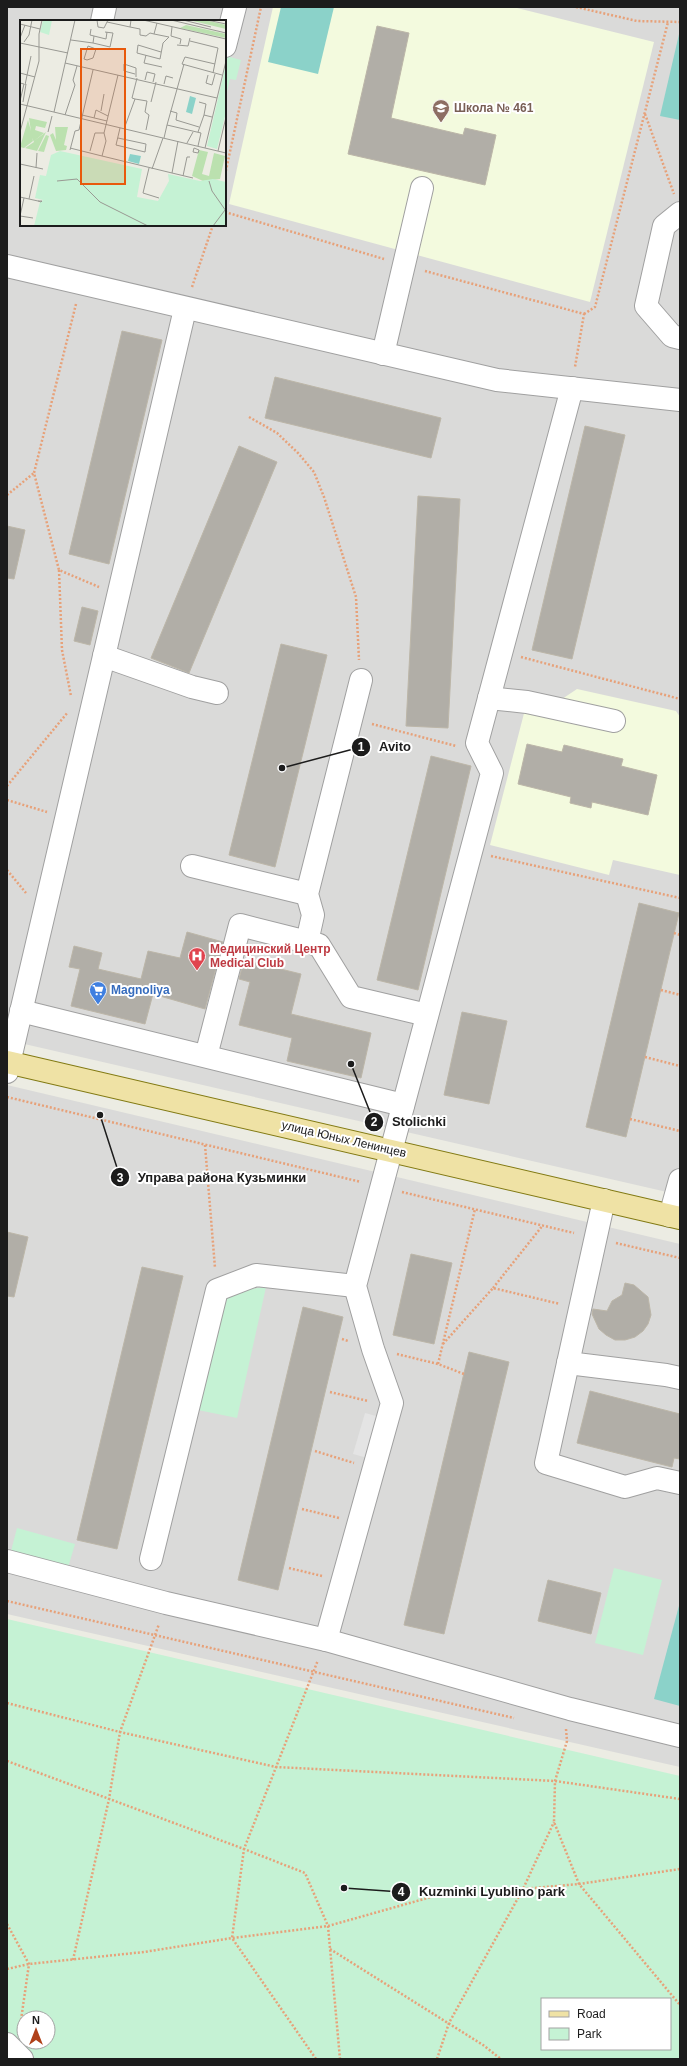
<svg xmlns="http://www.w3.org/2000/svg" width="687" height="2066" font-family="Helvetica,sans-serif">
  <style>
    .residential { fill: #dadad9; fill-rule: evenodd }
    .education { fill: #f3fade }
    .park { fill: #c5f2d4; fill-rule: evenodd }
    .pitch { fill: #8bd2c9 }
    .parking { fill: #e4e4e4 }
    .building { fill: #b1aea7; stroke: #bcb6a8 }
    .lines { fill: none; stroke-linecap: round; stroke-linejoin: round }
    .minor-casing { stroke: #a0a0a0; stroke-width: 24 }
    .major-casing { stroke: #827a13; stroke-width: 24 }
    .path { stroke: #e7a179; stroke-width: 2.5; stroke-dasharray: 2 2; stroke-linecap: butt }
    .minor { stroke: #fff; stroke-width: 22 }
    .major { stroke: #efe2a5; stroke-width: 22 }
    .labels { text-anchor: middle; stroke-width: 4; stroke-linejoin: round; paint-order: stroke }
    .education-label { font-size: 12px; font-weight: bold; fill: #785e54; stroke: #fff; text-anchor: start }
    .health-label { font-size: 12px; font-weight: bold; fill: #be3a42; stroke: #fff; text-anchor: start }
    .shop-label { font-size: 12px; font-weight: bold; fill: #366cbe; stroke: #fff; text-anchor: start }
    .street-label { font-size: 12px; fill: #1c1c1c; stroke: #fff }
    .inset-road { fill: none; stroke: #999993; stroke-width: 1 }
    .view { fill: #e8590c; fill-opacity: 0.15; stroke: #e8590c; stroke-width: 2 }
    .inset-edge { fill: none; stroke: #1c1c1c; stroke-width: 2 }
    .leader { fill: none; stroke: #1c1c1c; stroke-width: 1.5 }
    .callout-dot { fill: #1c1c1c; stroke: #fff; stroke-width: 1.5 }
    .mark-label { font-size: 12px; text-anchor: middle; font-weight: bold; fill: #fff }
    .callout-label { font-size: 13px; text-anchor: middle; font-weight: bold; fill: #1c1c1c; stroke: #fff; stroke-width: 4; stroke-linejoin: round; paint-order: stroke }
  </style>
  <rect width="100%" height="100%" fill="#ecece3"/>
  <!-- residential -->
  <g class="residential">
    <path d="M7,7H680V1195L7,1040ZM21,21H225V225H21Z"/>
    <path d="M7,1085L680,1244V1767L7,1614Z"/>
  </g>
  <!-- education -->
  <g class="education">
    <path d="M273,7H513L654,42L590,302L229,204Z"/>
    <path d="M577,689L676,711L680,717V875L613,860L609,875L490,845L529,694L559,701Z"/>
  </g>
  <!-- park -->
  <g class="park">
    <path d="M230,57L241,60L236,80L230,79L225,100V58Z"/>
    <path d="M266,1287L237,1418L198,1410L223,1302L236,1291Z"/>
    <path d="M17,1528L75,1544L67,1571L10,1555Z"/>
    <path d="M614,1568L662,1580L643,1655L595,1643Z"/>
    <path d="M7,1619L680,1776V2059H7ZM542,1999H670V2049H542ZM24,2018H48V2042H24Z"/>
  </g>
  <!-- pitch -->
  <g class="pitch">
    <path d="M281,7H334L318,74L268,62Z"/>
    <path d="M680,30V120L660,116Z"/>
    <path d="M680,1602V1706L654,1699Z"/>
  </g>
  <!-- parking -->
  <path class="parking" d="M365,1413L387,1419L375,1460L353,1454Z"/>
  <!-- building -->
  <g class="building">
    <path d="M377,26L409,33L391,118L463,135L465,128L496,135L485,185L348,154Z"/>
    <path d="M122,331L162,340L109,564L69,554Z"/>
    <path d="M275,377L441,418L431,458L265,418Z"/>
    <path d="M585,426L625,435L572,659L532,650Z"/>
    <path d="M239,446L277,462L189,673L151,658Z"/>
    <path d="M418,496L460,499L448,728L406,726Z"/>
    <path d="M7,526L25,530L14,579L7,578Z"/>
    <path d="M82,607L98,611L90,645L74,641Z"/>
    <path d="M281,644L327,655L275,867L229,855Z"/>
    <path d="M527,744L562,752L564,745L623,759L621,766L657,775L648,815L592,802L591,808L570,803L571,797L518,784Z"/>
    <path d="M431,756L471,766L418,990L377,980Z"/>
    <path d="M639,903L679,913L626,1137L586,1127Z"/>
    <path d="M187,932L223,942L205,1009L153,994L145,1024L71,1006L80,969L69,967L74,946L102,953L98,969L141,979L148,951L180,958Z"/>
    <path d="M244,960L301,974L291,1014L371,1033L361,1078L287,1061L292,1038L239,1025L250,982L239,979Z"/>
    <path d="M462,1012L507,1021L489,1104L444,1095Z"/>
    <path d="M7,1232L28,1237L14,1297L7,1296Z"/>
    <path d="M411,1254L452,1263L434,1344L393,1335Z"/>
    <path d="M142,1267L183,1276L117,1549L77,1540Z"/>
    <path d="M625,1283L634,1285L648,1297L651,1315L648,1324L643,1331L635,1337L625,1340H615L606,1335L599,1329L592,1314L593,1309L607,1311L612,1301L622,1295Z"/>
    <path d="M303,1307L343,1317L278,1590L238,1580Z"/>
    <path d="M469,1352L509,1362L444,1634L404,1625Z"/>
    <path d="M590,1391L680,1414V1459L674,1458L672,1467L577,1443Z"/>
    <path d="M548,1580L601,1593L591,1634L538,1621Z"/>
  </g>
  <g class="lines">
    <!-- minor casing -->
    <g class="minor-casing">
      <g id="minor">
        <path d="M102,21L105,7"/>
        <path d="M225,46L235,7"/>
        <path d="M680,213L664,226L646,306L672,336L680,338"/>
        <path d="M7,266L497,380L680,400"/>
        <path d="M383,354L422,188"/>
        <path d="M104,656L192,687L217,693"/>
        <path d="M489,698L527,702L614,721"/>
        <path d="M192,866L307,894"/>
        <path d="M307,942L313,915L307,894L361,680"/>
        <path d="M21,1011L403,1105"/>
        <path d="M206,1056L240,925L319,945L351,997L427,1015"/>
        <path d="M7,1072L185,309"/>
        <path d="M604,1200L546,1463L625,1487L657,1478L680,1483"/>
        <path d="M670,1216L680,1180"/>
        <path d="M568,1363L666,1375L680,1378"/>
        <path d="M151,1559L217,1290L256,1275L355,1286"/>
        <path d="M7,1561L166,1603L326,1640L392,1403L373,1349L355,1286L492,773L477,743L572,388"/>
        <path d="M326,1640L570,1709L680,1736"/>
        <path d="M7,2044L22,2059"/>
      </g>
    </g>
    <!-- major casing -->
    <g class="major-casing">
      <path id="major" d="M7,1062L680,1218"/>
    </g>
    <!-- path -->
    <g class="path">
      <path d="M576,7L637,21L680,22"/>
      <path d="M645,114L674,194"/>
      <path d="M225,175L261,7"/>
      <path d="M225,212L384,259"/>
      <path d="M425,271L584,314L575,367"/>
      <path d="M192,287L213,225"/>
      <path d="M76,304L34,473L59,570L99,587"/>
      <path d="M584,314L595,307L668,22"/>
      <path d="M249,417L277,433L298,453L314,472L324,497L356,597L359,660"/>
      <path d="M7,495L34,473"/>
      <path d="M59,570L62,650L71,696"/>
      <path d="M521,657L680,699"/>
      <path d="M372,724L456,746"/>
      <path d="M7,786L68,712"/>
      <path d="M7,800L47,812"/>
      <path d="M491,856L680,898"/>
      <path d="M7,870L26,893"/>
      <path d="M674,933L680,935"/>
      <path d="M661,990L680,995"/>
      <path d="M645,1057L680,1066"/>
      <path d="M7,1097L361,1182"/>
      <path d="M630,1119L680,1131"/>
      <path d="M205,1145L215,1268"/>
      <path d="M402,1192L574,1233"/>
      <path d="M616,1243L680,1258"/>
      <path d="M493,1288L543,1225"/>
      <path d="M342,1339L348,1341"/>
      <path d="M443,1344L493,1288L560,1304"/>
      <path d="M397,1354L438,1364L464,1374"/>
      <path d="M438,1364L475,1209"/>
      <path d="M330,1392L368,1401"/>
      <path d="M315,1451L354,1463"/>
      <path d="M302,1509L339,1518"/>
      <path d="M289,1568L322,1576"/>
      <path d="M7,1601L514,1718"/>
      <path d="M7,1703L120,1732L276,1767L555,1781L680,1799"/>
      <path d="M566,1729L567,1741L555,1781L554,1822L579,1884L680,2005"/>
      <path d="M7,1761L244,1849L305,1873L328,1926L340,2059"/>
      <path d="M7,1924L29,1964L20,2027"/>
      <path d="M330,1949L483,2045L501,2059"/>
      <path d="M73,1960L109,1799L120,1732L159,1624"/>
      <path d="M7,1969L29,1964L144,1952L232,1938L328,1926L456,1890L523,1889L579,1884L680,1869"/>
      <path d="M316,2059L232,1938L244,1849L318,1660"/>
      <path d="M437,2059L449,2023L523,1889L554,1822"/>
    </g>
    <!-- minor -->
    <use href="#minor" class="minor"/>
    <!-- major -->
    <use href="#major" class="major"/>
  </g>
  <!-- icons -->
  <defs>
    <g id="school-pin" transform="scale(0.9)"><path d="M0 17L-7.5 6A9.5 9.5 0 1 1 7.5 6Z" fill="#8d6e63" stroke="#fff"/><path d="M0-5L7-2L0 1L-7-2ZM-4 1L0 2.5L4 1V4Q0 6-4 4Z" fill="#fff"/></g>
    <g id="hospital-pin" transform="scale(0.9)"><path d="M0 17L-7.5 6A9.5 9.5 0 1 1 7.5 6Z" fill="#e0444e" stroke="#fff"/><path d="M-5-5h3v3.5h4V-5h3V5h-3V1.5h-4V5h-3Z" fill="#fff"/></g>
    <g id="supermarket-pin" transform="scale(0.9)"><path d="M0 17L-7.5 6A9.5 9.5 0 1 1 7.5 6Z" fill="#3f7fe0" stroke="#fff"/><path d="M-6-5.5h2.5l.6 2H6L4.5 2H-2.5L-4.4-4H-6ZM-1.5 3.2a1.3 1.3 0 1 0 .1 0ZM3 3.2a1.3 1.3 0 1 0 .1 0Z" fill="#fff"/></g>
  </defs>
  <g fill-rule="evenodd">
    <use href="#school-pin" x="441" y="108"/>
    <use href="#hospital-pin" x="197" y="956"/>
    <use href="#supermarket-pin" x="98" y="990"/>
  </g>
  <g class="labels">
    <!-- education labels -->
    <g class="education-label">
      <text x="454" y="112">Школа № 461</text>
    </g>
    <!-- health labels -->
    <g class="health-label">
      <text x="210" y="953">Медицинский Центр<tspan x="210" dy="14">Medical Club</tspan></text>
    </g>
    <!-- shop labels -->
    <g class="shop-label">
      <text x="111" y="994">Magnoliya</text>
    </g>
    <!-- street labels -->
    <g class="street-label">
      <text transform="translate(344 1139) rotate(13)" y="4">улица Юных Ленинцев</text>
    </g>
  </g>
  <!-- overview -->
  <g transform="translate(20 20)">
    <rect width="206" height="206" fill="#ecece3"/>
    <path d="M169,0H185L206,5V9ZM166,5L206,14V18L160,8ZM9,98L27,102L25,108L16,106L15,110L24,113L14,121L26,112L17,131L5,128L14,122L12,118L13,121L4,128L0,127L8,100L11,111ZM35,107H48L44,125L47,126L46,130L36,131L30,115L33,113L36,120ZM26,115L29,116L24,132L18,131ZM179,130L188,132L182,154L189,156L194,133L205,136L200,159L183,161L172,156Z" fill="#bbe1af"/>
    <path d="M23,0H32L29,15L20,12ZM206,44V92L197,129L187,126ZM40,131L122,149L117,177L138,181L149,161L148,154L180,161L193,159L206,162V206H14L20,182L23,180L15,178L20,155L26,156L31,135Z" fill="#c5f2d4"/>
    <path d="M170,76L176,78L172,94L166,92ZM110,134L121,136L119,144L108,141Z" fill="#8bd2c9"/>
    <path class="inset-road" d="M77,0L78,7L84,8L87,2M88,0L87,2L110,7M111,0L110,7L120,9V15L126,16L130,13L134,14L137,3M123,0L206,19M151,0L206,13M163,0L191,7M187,0L206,4M0,4L20,9M152,7L151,16L161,19L160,24M71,9L70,15L86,19L87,12M134,14L149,17L143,23L140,39L117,33L118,25L141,32M74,16L73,23L90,27L93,13L85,12M0,18L5,5M51,20L73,23M170,21L198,28L193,53M4,22L9,15L12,0M0,23L48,33M157,25L168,26L170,18M68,26L76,29L73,38L67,40L64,39ZM126,35L124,43L142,47M45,43L197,78M195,44L165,37L162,44L202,55M0,53L15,57M115,54L104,51V44L116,48V57M188,55L186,63L192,65L195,54M125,60L127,52L135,54L133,62M0,63L4,64L0,81M144,64L146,56L153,58M5,65L11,36M115,79L112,78L117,58M3,82L6,64M131,82L136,62M179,82L186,84L184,95M0,84L206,133M81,91L84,74M150,91L157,93L156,100L179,107M34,92L55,0M45,95L55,65L53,60L57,46M62,95L87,101M74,98L76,90L88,96M147,105L164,44M104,109L115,79L127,81L125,92L129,95L126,110M0,112L19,41V14L22,0M28,112L32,96M178,112L184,95L192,97M98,118L126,124L125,132L96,125L100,108M144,118L147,105L181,113L178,126M158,121L152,153L173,158M167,123L173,112M50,128L82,136L86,121L84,113L98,55M174,128L179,130L178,133L173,132ZM185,128L206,41M50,130L55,111L59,110L73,50M70,131L75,113H84M198,131L206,97M82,136L152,153M0,144L23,149M16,148L17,133M129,148L123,173L139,178M132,149L143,118M163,156L167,137H170M37,161L57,159L80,182L128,206M189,161L192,171L206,191M0,177L9,179L14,156M4,178L0,196L13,198M9,179L18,181L21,182L22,181H18M193,206L205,190"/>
    <path class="view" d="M61,29H105V164H61Z"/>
    <rect width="206" height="206" class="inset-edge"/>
  </g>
  <!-- callouts -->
  <path class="leader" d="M282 768L361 747M351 1064L374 1122M100 1115L120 1177M344 1888L401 1892"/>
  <g class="callout-dot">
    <circle cx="282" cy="768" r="4"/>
    <circle cx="351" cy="1064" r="4"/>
    <circle cx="100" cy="1115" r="4"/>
    <circle cx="344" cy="1888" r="4"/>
    <circle cx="361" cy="747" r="10"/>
    <circle cx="374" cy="1122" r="10"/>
    <circle cx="120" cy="1177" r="10"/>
    <circle cx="401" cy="1892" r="10"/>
  </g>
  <g class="mark-label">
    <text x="361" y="751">1</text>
    <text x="374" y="1126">2</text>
    <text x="120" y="1182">3</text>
    <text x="401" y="1896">4</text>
  </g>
  <g class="callout-label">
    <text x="395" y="751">Avito</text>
    <text x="419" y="1126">Stolichki</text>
    <text x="222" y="1182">Управа района Кузьминки</text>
    <text x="492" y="1896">Kuzminki Lyublino park</text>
  </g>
  <!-- border -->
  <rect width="687" height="2066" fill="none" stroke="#1c1c1c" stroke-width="16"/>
  <!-- legend -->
  <rect x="541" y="1998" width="130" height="52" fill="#ffffff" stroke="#a4a4a4"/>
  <rect x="549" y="2011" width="20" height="6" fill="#efe2a5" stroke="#a4a4a4"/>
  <text x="577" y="2018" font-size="12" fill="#1c1c1c">Road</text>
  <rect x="549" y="2028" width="20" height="12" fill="#c5f2d4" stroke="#a4a4a4"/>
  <text x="577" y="2038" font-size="12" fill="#1c1c1c">Park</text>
  <!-- north arrow -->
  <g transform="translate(36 2030)"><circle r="19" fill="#ffffff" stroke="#a4a4a4"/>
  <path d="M0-3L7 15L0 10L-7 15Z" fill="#b04019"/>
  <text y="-6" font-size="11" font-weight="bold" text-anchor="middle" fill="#1c1c1c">N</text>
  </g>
</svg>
